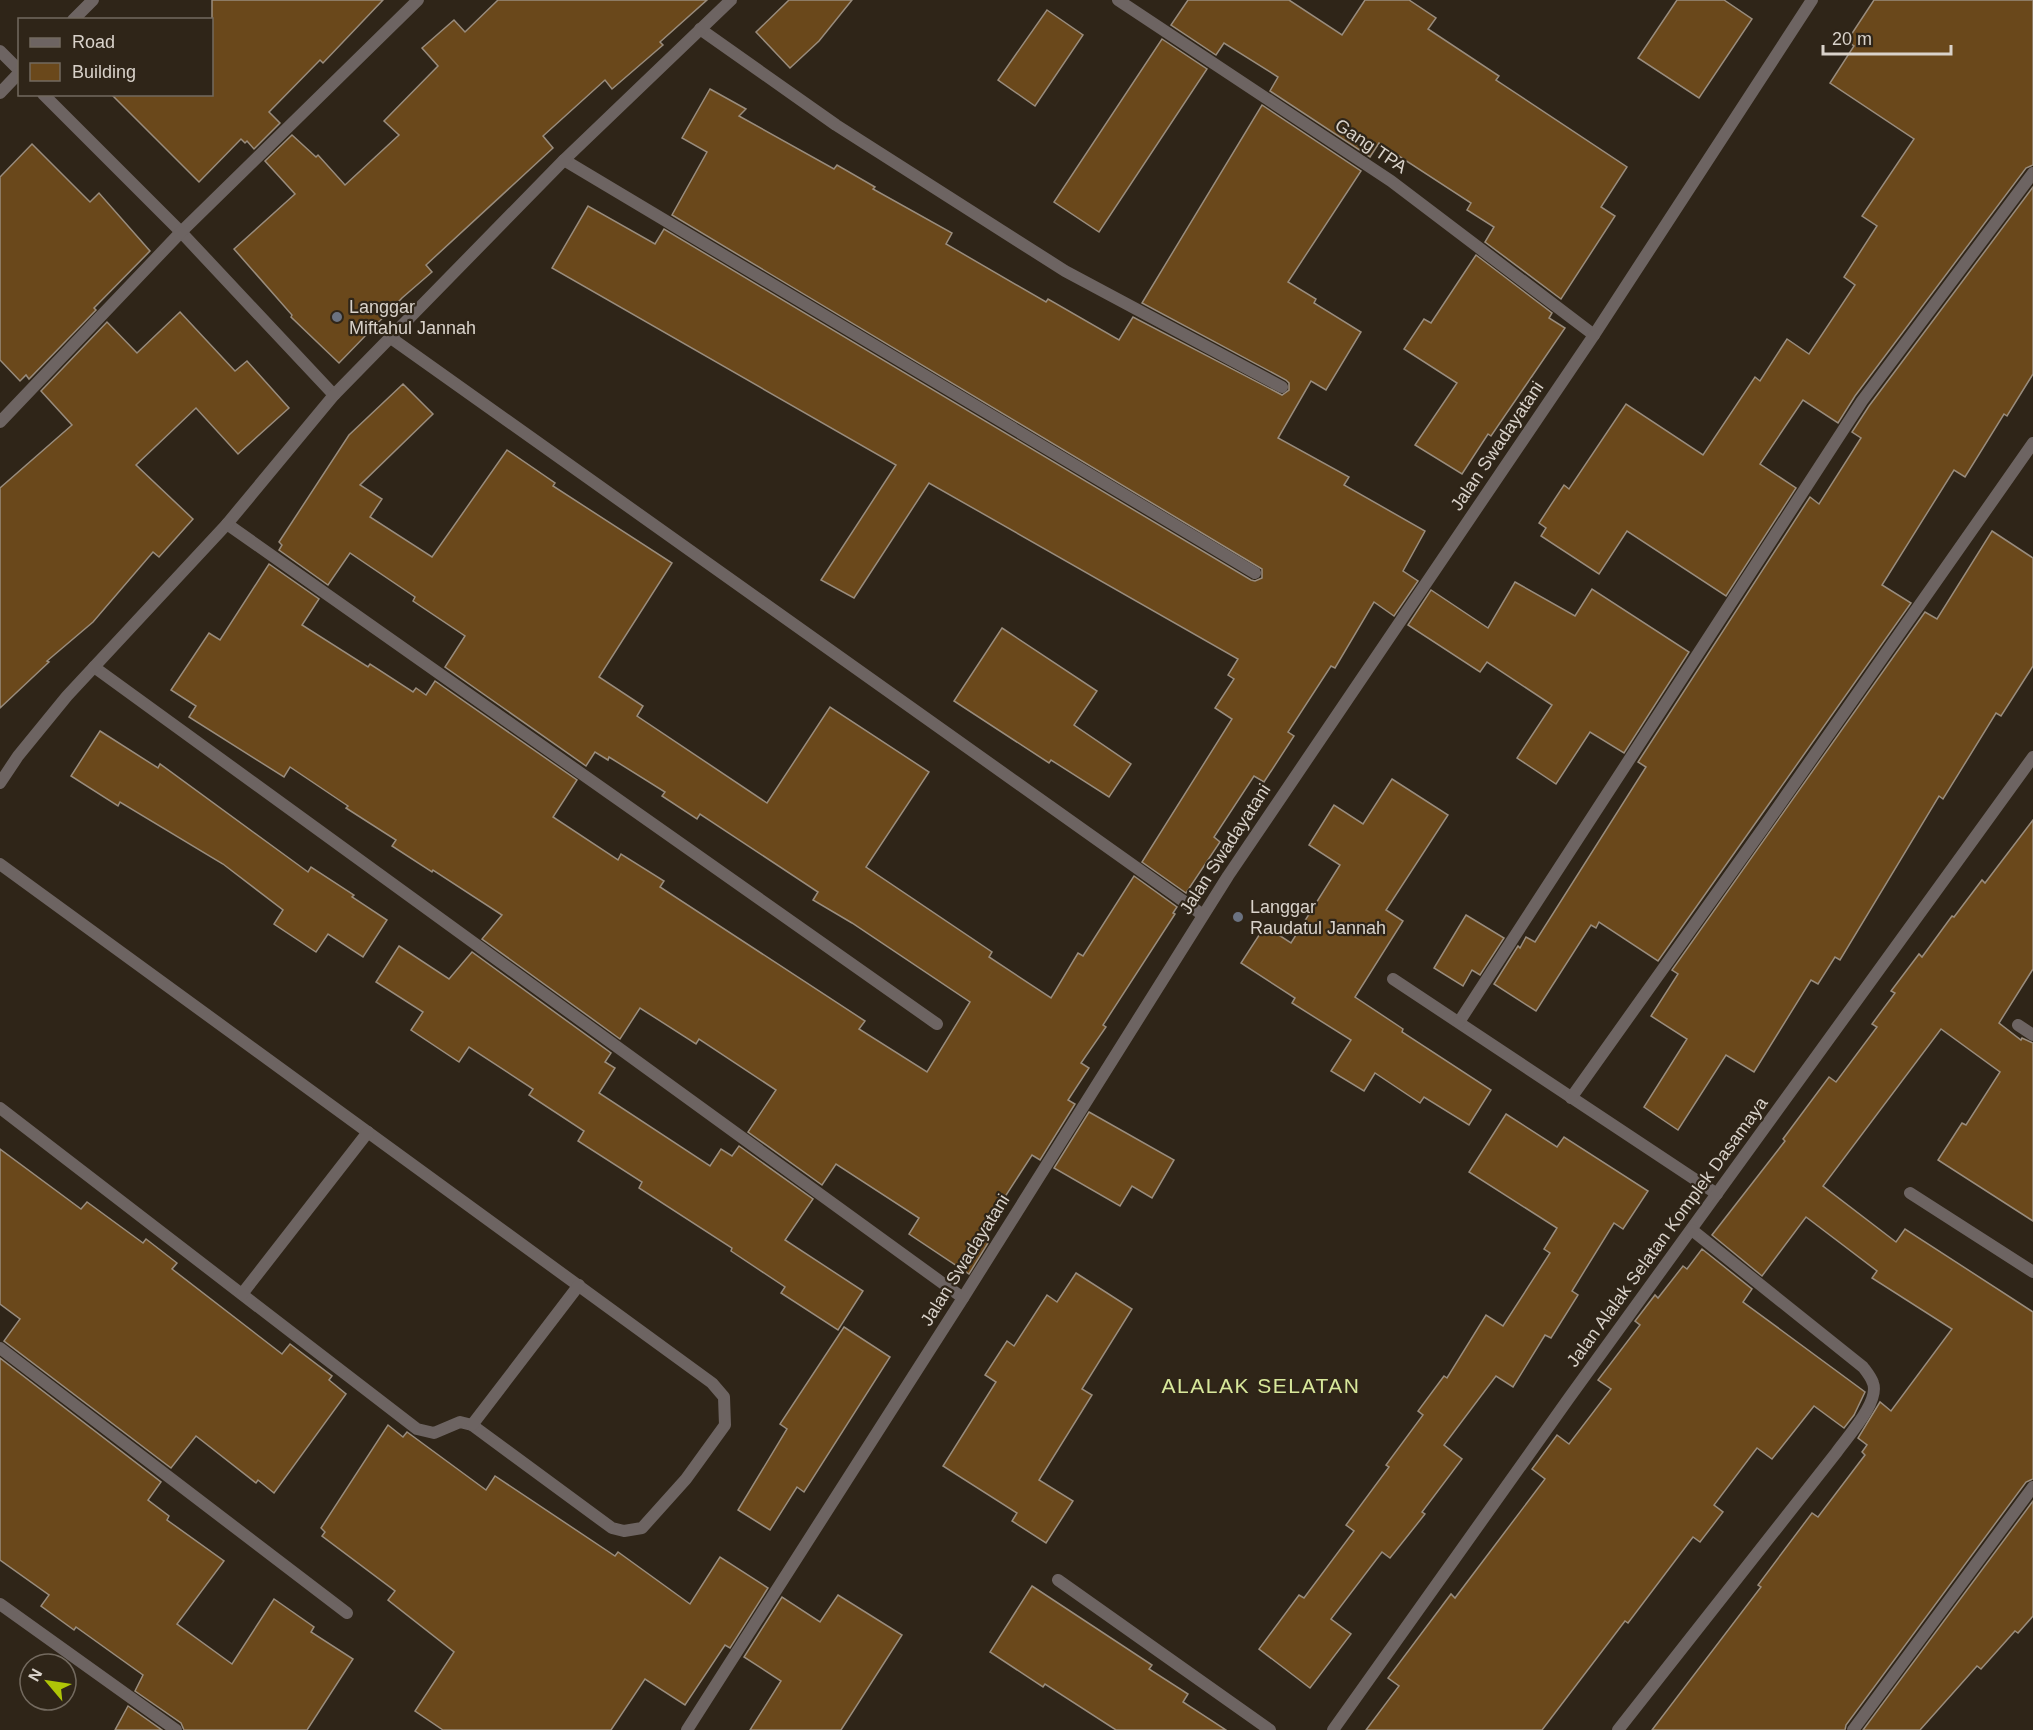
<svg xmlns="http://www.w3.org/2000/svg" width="2033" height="1730" font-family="Helvetica,sans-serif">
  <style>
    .building { fill: #6a481b; stroke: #998c7d; stroke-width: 1.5 }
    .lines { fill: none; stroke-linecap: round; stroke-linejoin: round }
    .minor { stroke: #6d6462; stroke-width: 12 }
    .worship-dot { fill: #6b7280; stroke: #2f2518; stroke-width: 2 }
    .labels { text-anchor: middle; stroke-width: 4.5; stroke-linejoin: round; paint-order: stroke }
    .street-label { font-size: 18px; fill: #d9d2ca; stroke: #2f2518 }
    .poi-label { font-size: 18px; fill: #d9d2ca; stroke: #2f2518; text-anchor: start }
    .quarter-label { font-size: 21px; letter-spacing: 1.5px; fill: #d8e89b; stroke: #2f2518 }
  </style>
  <rect width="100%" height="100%" fill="#2f2518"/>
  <!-- building -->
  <g class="building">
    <path d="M212,0H383L323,63L320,60L269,112L280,123L254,149L247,141L245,143L241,139L199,182L111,94H212Z"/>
    <path d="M498,0H707L660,42L663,45L612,89L605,80L543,136L553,148L426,265L432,272L402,298L339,363L291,317L292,315L234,249L295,194L265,161L292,135L316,157L318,155L345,185L399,135L384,121L438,66L422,48L454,20L465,32Z"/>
    <path d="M789,0H852L819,41L790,68L756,32Z"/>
    <path d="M1188,0H1289L1342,35L1365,0H1409L1436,18L1428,29L1499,76L1496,80L1627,167L1601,207L1615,216L1561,299L1485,242L1494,227L1467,210L1471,203L1379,143L1370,157L1270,91L1278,77L1224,43L1216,55L1171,25Z"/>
    <path d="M1677,0H1724L1752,19L1699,98L1638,58Z"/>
    <path d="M1874,0H2033V165L2026,168L1855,396L1838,423L1803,400L1760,464L1796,488L1726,596L1627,531L1599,574L1541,536L1546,528L1539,523L1564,485L1569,489L1626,404L1703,455L1755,377L1760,381L1787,339L1809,354L1855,285L1844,277L1877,226L1862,216L1914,139L1830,83L1854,46L1847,41Z"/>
    <path d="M1047,10L1083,35L1035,106L998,80Z"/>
    <path d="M1162,39L1207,69L1099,232L1054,202Z"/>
    <path d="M710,89L746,109L739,116L834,169L837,165L875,187L873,189L952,233L946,244L1046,302L1048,299L1119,340L1133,317L1282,395L1289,390V383L1286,380L1142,303L1262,105L1361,171L1288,282L1316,299L1314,303L1361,332L1326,390L1311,381L1278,438L1349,477L1344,485L1425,531L1403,571L1418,581L1394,616L1374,602L1335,668L1331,666L1288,732L1294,736L1264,782L1254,776L1214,837L1220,842L1186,893L1142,862L1232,719L1215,708L1234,679L1228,675L1238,659L929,483L854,598L821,580L896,465L552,268L588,206L655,244L664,229L1251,580L1255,581L1262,578V569L672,215L707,152L682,138Z"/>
    <path d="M32,144L90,202L99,193L150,251L94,308L96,310L29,379L26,375L20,381L0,360V177Z"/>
    <path d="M2033,187V374L2007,416L2004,414L1965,477L1954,470L1882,585L1911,603L1658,961L1599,922L1596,928L1591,925L1536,1011L1494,984L1518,946L1520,948L1526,937L1535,942L1646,767L1638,762L1810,497L1819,504L1861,438L1852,432L1869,406Z"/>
    <path d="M1476,255L1552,313L1549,318L1565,328L1491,436L1488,434L1462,474L1415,445L1457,383L1404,349L1424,319L1431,323Z"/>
    <path d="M180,312L235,371L247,361L289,408L238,454L196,408L136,465L193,519L159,557L153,552L93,622L47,661L49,662L0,708V488L72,425L41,391L107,322L137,353Z"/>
    <path d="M403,384L433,414L360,485L382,499L370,517L432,557L507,450L555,483L553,486L672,563L599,677L643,706L637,716L767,803L830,707L929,772L866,867L992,952L989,957L1051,998L1078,953L1083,956L1134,876L1177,907L1173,913L1175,914L1103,1025L1106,1027L1081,1063L1089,1068L1068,1100L1075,1104L1040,1160L1032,1155L979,1237L988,1243L969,1274L909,1234L919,1218L836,1164L822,1185L748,1132L776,1090L699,1039L696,1044L640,1008L620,1039L482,939L502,915L433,870L432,872L392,846L396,840L346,808L348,806L290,767L284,777L189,717L196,706L171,690L209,633L220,640L269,564L319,599L302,625L368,667L370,664L413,692L416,688L426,695L435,681L577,780L553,817L618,860L621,854L664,881L660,887L865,1021L859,1029L927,1072L970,1002L852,923L813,900L818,892L700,814L697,819L662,796L665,792L609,757L608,760L595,752L586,766L445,667L465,636L413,601L415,597L350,553L328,585L279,550L282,545L279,542L349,435Z"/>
    <path d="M1992,531L2033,558V666L2001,716L1996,713L1943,799L1939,796L1840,960L1835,957L1818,984L1811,980L1754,1072L1726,1055L1678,1130L1644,1107L1687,1039L1651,1016L1678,974L1672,970L1925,612L1937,619Z"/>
    <path d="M1515,582L1575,616L1592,589L1689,652L1624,753L1590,732L1556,784L1517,758L1552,705L1487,662L1480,672L1408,625L1431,590L1488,628Z"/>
    <path d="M1002,628L1097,691L1074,725L1131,764L1109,797L1051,760L1049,763L954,701Z"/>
    <path d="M100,731L158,768L160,764L308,872L311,867L354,895L352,897L387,920L363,957L328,934L316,952L274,924L283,910L223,864L120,802L118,806L71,776Z"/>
    <path d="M1392,779L1448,815L1386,910L1403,921L1355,997L1403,1029L1402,1032L1491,1090L1469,1125L1424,1097L1420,1103L1375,1073L1364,1091L1331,1071L1351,1040L1292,1003L1295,998L1241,963L1265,926L1291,943L1340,865L1309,845L1334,805L1363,824Z"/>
    <path d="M2033,820V969L1999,1023L2021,1040L2022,1038L2033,1043V1221L1938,1160L1962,1123L1966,1125L2000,1072L1941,1029L1823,1186L1896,1242L1905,1229L2033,1312V1479L2026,1482L1846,1725L1845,1730H1652L1761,1587L1758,1585L1812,1513L1818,1517L1865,1455L1862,1452L1867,1445L1858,1438L1880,1402L1891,1411L1952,1329L1872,1278L1877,1271L1806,1217L1762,1276L1712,1235L1785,1141L1783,1139L1829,1077L1836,1082L1877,1027L1872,1024L1895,993L1891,991L1919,954L1922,957L1952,916L1954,917L1982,880L1985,883Z"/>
    <path d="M1466,915L1504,938L1480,975L1472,970L1463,986L1434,968Z"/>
    <path d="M399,946L449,979L472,952L611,1053L605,1062L615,1068L599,1093L710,1166L721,1149L732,1156L739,1146L813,1199L785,1240L863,1291L838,1330L781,1293L785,1287L731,1251L732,1248L639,1188L642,1182L578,1141L584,1131L529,1095L533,1089L469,1047L459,1062L411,1030L423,1012L376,982Z"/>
    <path d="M1089,1112L1174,1160L1152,1198L1132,1186L1120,1206L1054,1168Z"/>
    <path d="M1506,1114L1557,1147L1564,1137L1648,1191L1623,1229L1614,1223L1572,1291L1578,1295L1551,1338L1545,1335L1513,1387L1496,1376L1444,1445L1462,1459L1422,1512L1425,1514L1390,1558L1382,1552L1331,1619L1351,1634L1310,1688L1259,1649L1299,1595L1304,1598L1354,1531L1346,1525L1389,1467L1386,1465L1423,1415L1418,1411L1444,1376L1447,1378L1486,1315L1503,1326L1550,1253L1544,1249L1557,1228L1469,1172Z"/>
    <path d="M0,1149L81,1209L87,1202L143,1243L146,1239L177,1263L172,1269L282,1354L290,1344L332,1376L329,1380L346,1394L274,1493L258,1480L256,1483L196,1436L171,1468L4,1341L20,1319L0,1304Z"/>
    <path d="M1702,1249L1752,1289L1743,1302L1865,1392L1854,1415L1844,1428L1814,1406L1772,1459L1757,1448L1714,1505L1723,1512L1700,1542L1693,1537L1628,1623L1625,1621L1542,1730H1366L1399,1686L1388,1678L1451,1594L1455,1598L1545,1479L1532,1469L1557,1435L1569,1444L1611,1389L1598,1380L1640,1325L1635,1321L1655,1295L1658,1298L1683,1266L1687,1269Z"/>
    <path d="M1076,1273L1132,1309L1082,1389L1092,1395L1039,1480L1073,1501L1046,1543L1012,1521L1017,1513L943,1466L996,1382L985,1375L1007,1341L1014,1346L1047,1295L1057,1302Z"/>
    <path d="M844,1327L890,1357L804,1492L797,1487L770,1530L738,1510L787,1429L780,1424Z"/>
    <path d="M0,1358L161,1482L148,1500L169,1516L167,1520L224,1561L177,1624L232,1664L274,1599L314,1627L311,1632L353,1659L307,1730H184L181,1723L135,1691L143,1675L76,1627L74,1630L41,1606L49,1595L0,1560Z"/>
    <path d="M388,1425L403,1437L407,1432L486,1490L495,1476L615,1556L618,1552L690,1604L720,1557L768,1588L730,1648L725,1645L685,1705L645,1679L611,1730H443L415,1711L454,1652L388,1600L395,1591L322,1536L325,1532L321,1528Z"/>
    <path d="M2033,1501V1616L2018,1633L2015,1631L1981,1669L1977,1666L1920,1730H1863Z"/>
    <path d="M1032,1586L1152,1665L1149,1669L1188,1694L1183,1702L1226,1730H1116L1045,1684L1043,1687L990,1652Z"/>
    <path d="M838,1595L902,1635L841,1730H750L781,1681L744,1657L782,1597L820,1622Z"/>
    <path d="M128,1706L162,1730H115Z"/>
  </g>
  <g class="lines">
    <!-- minor -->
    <g class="minor">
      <path d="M1118,0L1391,181L1594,335"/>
      <path d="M73,20L93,0"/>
      <path d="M700,29L836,125L1065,271L1282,387"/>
      <path d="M0,51L20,71"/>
      <path d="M0,93L20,72"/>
      <path d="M43,94L181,232L334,395"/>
      <path d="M564,160L1255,573"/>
      <path d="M391,338L1203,915"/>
      <path d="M0,422L181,232L418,0"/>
      <path d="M227,524L937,1024"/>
      <path d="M94,667L963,1298"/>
      <path d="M0,783L18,756L67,696L227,524L334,395L564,160L731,0"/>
      <path d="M0,864L712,1383L724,1397L725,1425L686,1479L642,1528L624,1531L612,1528L472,1425L460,1422L434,1433L417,1429L0,1108"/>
      <path d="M1393,979L1717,1194"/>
      <path d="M1459,1022L1862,401L2033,173"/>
      <path d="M2018,1025L2033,1035"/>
      <path d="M1571,1098L1764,827L2033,443"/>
      <path d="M1910,1193L2033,1272"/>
      <path d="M242,1294L368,1132"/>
      <path d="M0,1348L347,1613"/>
      <path d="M472,1425L579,1285"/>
      <path d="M1058,1580L1270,1730"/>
      <path d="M0,1604L176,1730"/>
      <path d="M687,1730L963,1298L1228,876L1594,335L1812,0"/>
      <path d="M1333,1730L1569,1398L2033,757"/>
      <path d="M1618,1730L1836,1453C1847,1437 1880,1402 1873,1383C1871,1377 1866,1371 1863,1367L1692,1230"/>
      <path d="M1853,1730L2033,1487"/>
    </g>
  </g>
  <!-- markers -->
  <g class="worship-dot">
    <circle cx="337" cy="317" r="6"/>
    <circle cx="1238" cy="917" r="6"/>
  </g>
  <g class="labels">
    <!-- street labels -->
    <g class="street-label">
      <text transform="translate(1371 146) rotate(34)" y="6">Gang TPA</text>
      <text transform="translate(1497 446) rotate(-56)" y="6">Jalan Swadayatani</text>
      <text transform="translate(1225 849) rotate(-57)" y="6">Jalan Swadayatani</text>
      <text transform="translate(1667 1232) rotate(-54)" y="6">Jalan Alalak Selatan Komplek Dasamaya</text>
      <text transform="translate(965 1260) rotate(-58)" y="6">Jalan Swadayatani</text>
    </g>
    <!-- poi labels -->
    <g class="poi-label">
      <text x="349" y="313">Langgar<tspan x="349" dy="21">Miftahul Jannah</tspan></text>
      <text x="1250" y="913">Langgar<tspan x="1250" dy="21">Raudatul Jannah</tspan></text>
    </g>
    <!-- quarter labels -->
    <g class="quarter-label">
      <text x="1261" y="1393">ALALAK SELATAN</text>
    </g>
  </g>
  <!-- legend -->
  <rect x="18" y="18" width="195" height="78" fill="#2f2518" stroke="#736a5f" stroke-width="1.5"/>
  <rect x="30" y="38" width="30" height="9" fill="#6d6462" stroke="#736a5f" stroke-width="1.5"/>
  <text x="72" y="48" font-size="18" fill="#d9d2ca">Road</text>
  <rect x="30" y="63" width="30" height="18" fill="#6a481b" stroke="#736a5f" stroke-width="1.5"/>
  <text x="72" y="78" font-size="18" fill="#d9d2ca">Building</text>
  <!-- north arrow -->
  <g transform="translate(48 1682) rotate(299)"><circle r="28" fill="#2f2518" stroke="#736a5f" stroke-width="1.5"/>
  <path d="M0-4.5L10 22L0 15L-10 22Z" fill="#afc507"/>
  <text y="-9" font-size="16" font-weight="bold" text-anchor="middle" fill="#d9d2ca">N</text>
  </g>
  <!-- scale -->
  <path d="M1823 45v9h128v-9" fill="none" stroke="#d9d2ca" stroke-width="3"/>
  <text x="1832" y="45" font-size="18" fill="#d9d2ca" stroke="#2f2518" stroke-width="4.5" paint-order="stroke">20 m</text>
</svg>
